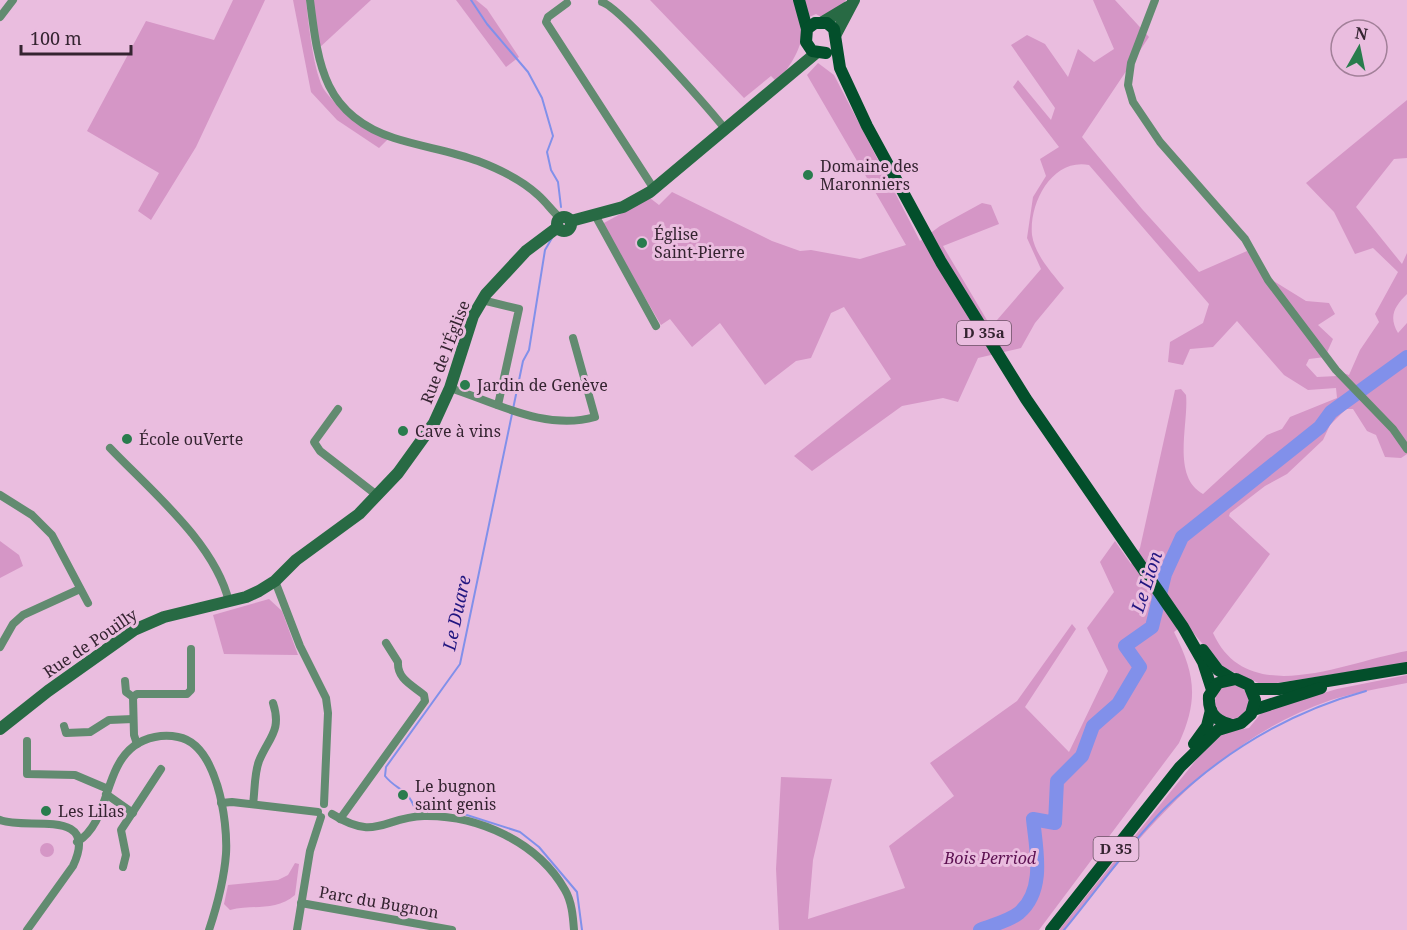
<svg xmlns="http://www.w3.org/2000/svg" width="1407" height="930" font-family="'Noto Serif',serif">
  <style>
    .green { fill: #d596c6 }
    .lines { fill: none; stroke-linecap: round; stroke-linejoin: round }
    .stream { stroke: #8190ea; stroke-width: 2 }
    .river { stroke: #8190ea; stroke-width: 14 }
    .street { stroke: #628b70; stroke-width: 8 }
    .secondary { stroke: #286a44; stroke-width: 12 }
    .primary { stroke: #034f2b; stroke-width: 12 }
    .poi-dot { fill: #297c4d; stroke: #eabddf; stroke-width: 2 }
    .labels { text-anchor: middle; stroke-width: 6; stroke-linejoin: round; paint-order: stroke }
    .shield { fill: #eabddf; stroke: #6b5265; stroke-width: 1.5 }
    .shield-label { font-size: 15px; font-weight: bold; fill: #352431 }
    .poi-label { font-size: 16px; fill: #352431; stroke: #eabddf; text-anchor: start }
    .street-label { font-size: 16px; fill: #352431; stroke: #eabddf }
    .park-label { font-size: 16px; font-style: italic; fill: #5d1152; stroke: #eabddf }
    .water-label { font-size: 18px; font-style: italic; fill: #211680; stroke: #eabddf }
  </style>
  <rect width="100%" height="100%" fill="#eabddf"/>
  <!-- green -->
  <g class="green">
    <path d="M233,0H265L196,147L151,220L138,211L159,173L87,131L146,21L214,40Z"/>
    <path d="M293,0H306C308,21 314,76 325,91C341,113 366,125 388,139L379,148L337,120L311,92Z"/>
    <path d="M312,0H371L319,48Z"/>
    <path d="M456,0H476L487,9L519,57L506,67Z"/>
    <path d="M650,0H846L837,11L821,17L816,14L803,20C805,44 792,64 777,82L771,76L744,98Z"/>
    <path d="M1093,0H1115L1149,37L1082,137L1142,209L1199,272L1247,251L1264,275L1306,301L1329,303L1335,314L1318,325L1333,339L1325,357L1309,359L1306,365L1317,377L1337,376L1340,372L1349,375L1360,350L1379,322L1375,314L1398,272L1373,248L1355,254L1334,212L1306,183L1407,100V158L1394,159L1356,207L1402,264L1407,253V294C1395,306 1388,316 1398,333L1407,323V454L1401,458L1385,457L1376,435L1367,431L1353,409H1346L1330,425L1323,440L1287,474L1265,486L1230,513L1229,516L1270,554L1213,633C1248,710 1345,662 1407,651V663L1263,685L1222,667L1185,623L1174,632C1195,674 1199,699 1179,743L1039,930H779L776,869L781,777L832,779L813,860L808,919L905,888L889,846L954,796L930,763L1017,701L1072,624L1076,629L1025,707L1069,752L1108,671L1087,628L1114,592L1100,562L1115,541L1131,564L1140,548L1175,390L1181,389L1186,395C1189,423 1171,477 1203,494L1267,435L1282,429L1290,417L1337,398L1336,388L1308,390L1284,375L1237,321L1213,347L1190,349L1183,365L1168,362L1170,342L1203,323L1209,304L1089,165C1052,158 1029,203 1032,235C1035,255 1052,273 1064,288L1035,323L1021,348L978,358L958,402L943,398L902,406L812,471L794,456L891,379L844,307L831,313L811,358L796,361L765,385L720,323L692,347L670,319L661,325L602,224L650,198L659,205L672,192L772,241L800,251L811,250L860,259L906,245L807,75L818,63L834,75L920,241L940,226L982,203L991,205L999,224L943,246L991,327L1041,269L1027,238L1033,197L1046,176L1040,159L1059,147L1013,87L1018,80L1051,120L1055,108L1011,45L1027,35L1045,44L1068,77L1078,49L1094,62L1114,49Z"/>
    <path d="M0,541L19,555L23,566L0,578Z"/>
    <path d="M269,599L282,611L298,655L224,654L213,615Z"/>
    <path d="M1407,675V683C1382,688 1356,692 1331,700C1213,740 1139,837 1064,930H1059L1205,749L1224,732L1249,728L1263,711L1269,709L1337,689Z"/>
    <circle cx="1232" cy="702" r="17"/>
    <circle cx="47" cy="850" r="7"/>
    <path d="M295,863L299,864L295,895C275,912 253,904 230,910L224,904L228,885L278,880L288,875Z"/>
  </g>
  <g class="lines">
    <!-- stream -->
    <g class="stream">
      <path d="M471,0L487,24L528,72L542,98L553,136L547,152L551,170L558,182L561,207"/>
      <path d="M513,409L523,361L529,350L545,250L552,238"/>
      <path d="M512,414L460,664L386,767L385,776C397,791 407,787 415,809H448L520,832L539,847L577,892L582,930"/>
      <path d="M1064,930C1097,890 1127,847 1163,810C1220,754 1289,712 1366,691"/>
    </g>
    <!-- river -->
    <path class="river" d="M980,930C992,925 1009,921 1019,913C1046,890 1036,849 1033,819L1055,823L1057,781L1082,756L1093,726L1118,704L1140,667L1125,646L1152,627L1165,574L1182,537L1320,427L1331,412L1407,357"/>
    <!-- street -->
    <g class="street">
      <path d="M310,0C318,64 323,115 394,138C422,147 451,151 478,161C499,169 522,180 538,195C546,202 552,211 560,218"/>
      <path d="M1155,0L1131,63L1128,85L1133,102L1160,142L1245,239L1268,280L1336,370L1393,429L1407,449"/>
      <path d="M602,2C621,8 709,109 726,130"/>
      <path d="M567,3L548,17L546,22L654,189"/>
      <path d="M0,17L13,0"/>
      <path d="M595,215L656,326"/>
      <path d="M482,300L519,309L498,405"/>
      <path d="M450,388C497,403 545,431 595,417L573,338"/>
      <path d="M338,409L314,442L320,451L378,496"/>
      <path d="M110,448C151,491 215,543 229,602"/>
      <path d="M0,495L32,515L52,535L88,603"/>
      <path d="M275,581L300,646L326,698L328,713L324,804"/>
      <path d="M0,647L13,624L23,615L80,589"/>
      <path d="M125,681L126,692L133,697"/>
      <path d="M64,726L66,733L90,732L109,720L133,719"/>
      <path d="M27,741V774L75,775L108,789"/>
      <path d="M137,744L134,735L133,697L137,694H187L191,690V649"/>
      <path d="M106,794L133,813"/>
      <path d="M221,803L232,802L318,812"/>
      <path d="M253,804C255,791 254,774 259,761C269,737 282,731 273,703"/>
      <path d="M332,814C377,842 383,817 424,816C478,815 538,842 565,890C572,902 573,917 574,930"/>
      <path d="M340,819L425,701L424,695C412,685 397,679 398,662L386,643"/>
      <path d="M0,820C25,831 101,806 73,866L27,930"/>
      <path d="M77,842C110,822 103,769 134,746C146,737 163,734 178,737C217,744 228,821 226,854C224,880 217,906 209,930"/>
      <path d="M123,867L126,855L121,830L161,769"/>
      <path d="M301,903L452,930"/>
      <path d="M297,930L310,851L321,817"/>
    </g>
    <!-- secondary -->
    <g class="secondary">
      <path d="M823,22L848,7"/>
      <path d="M836,34L854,0"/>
      <circle cx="564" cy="224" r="7"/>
      <path d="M571,221L623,207L650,192L816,53"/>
      <path d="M0,729L48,691L134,630L164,617L246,597L259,591L275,581L296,560L359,514L398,473L434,423L450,388L473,316L486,294L526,251L558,227"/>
    </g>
    <!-- primary -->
    <g class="primary">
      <path d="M799,0L807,29"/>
      <path d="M826,53L812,51L806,42L807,29L815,23H827L834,29L840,68L867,126L941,262L1026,399L1183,627L1203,662L1212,690"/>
      <path d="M1203,650L1218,670L1231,678"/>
      <path d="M1252,689H1279L1407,668"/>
      <path d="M1253,710L1321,688"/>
      <path d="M1194,744L1207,726L1211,710"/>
      <path d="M1051,930L1180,767L1218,730L1241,723L1251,714L1255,700L1249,685L1236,679L1218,683L1209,696C1208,711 1214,720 1229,724"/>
    </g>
  </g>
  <!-- markers -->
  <g class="poi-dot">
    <circle cx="808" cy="175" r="6"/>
    <circle cx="642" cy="243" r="6"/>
    <circle cx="465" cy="385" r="6"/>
    <circle cx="403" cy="431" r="6"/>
    <circle cx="127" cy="439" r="6"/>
    <circle cx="403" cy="795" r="6"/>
    <circle cx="46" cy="811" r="6"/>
  </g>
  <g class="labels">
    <!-- shield labels -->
    <g class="shield">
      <rect x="957" y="321" width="54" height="24" rx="4.5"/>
      <rect x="1093.5" y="837" width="45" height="24" rx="4.5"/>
    </g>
    <g class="shield-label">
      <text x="984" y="338">D 35a</text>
      <text x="1116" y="854">D 35</text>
    </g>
    <!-- poi labels -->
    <g class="poi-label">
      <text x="820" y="172">Domaine des<tspan x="820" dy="18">Maronniers</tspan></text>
      <text x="654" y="240">Église<tspan x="654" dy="18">Saint-Pierre</tspan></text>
      <text x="477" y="391">Jardin de Genève</text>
      <text x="415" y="437">Cave à vins</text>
      <text x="139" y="445">École ouVerte</text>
      <text x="415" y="792">Le bugnon<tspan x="415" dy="18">saint genis</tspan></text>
      <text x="58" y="817">Les Lilas</text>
    </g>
    <!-- street labels -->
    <g class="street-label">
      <text transform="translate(445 352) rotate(-69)" y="6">Rue de l'Église</text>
      <text transform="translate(90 643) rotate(-34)" y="6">Rue de Pouilly</text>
      <text transform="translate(379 902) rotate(10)" y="6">Parc du Bugnon</text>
    </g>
    <!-- park labels -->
    <g class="park-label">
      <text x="990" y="864">Bois Perriod</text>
    </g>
    <!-- water labels -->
    <g class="water-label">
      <text transform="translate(1147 582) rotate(-72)" y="6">Le Lion</text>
      <text transform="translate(457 613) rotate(-78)" y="6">Le Duare</text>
    </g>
  </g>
  <!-- north arrow -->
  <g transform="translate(1359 48) rotate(9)"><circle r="28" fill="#eabddf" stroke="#a28099" stroke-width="1.5"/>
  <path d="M0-4.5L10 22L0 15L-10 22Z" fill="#297c4d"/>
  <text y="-9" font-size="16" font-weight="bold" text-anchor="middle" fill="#352431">N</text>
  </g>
  <!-- scale -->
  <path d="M21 45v9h110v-9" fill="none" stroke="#352431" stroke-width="3"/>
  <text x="30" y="45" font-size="18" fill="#352431" stroke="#eabddf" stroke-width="4.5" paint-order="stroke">100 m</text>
</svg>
